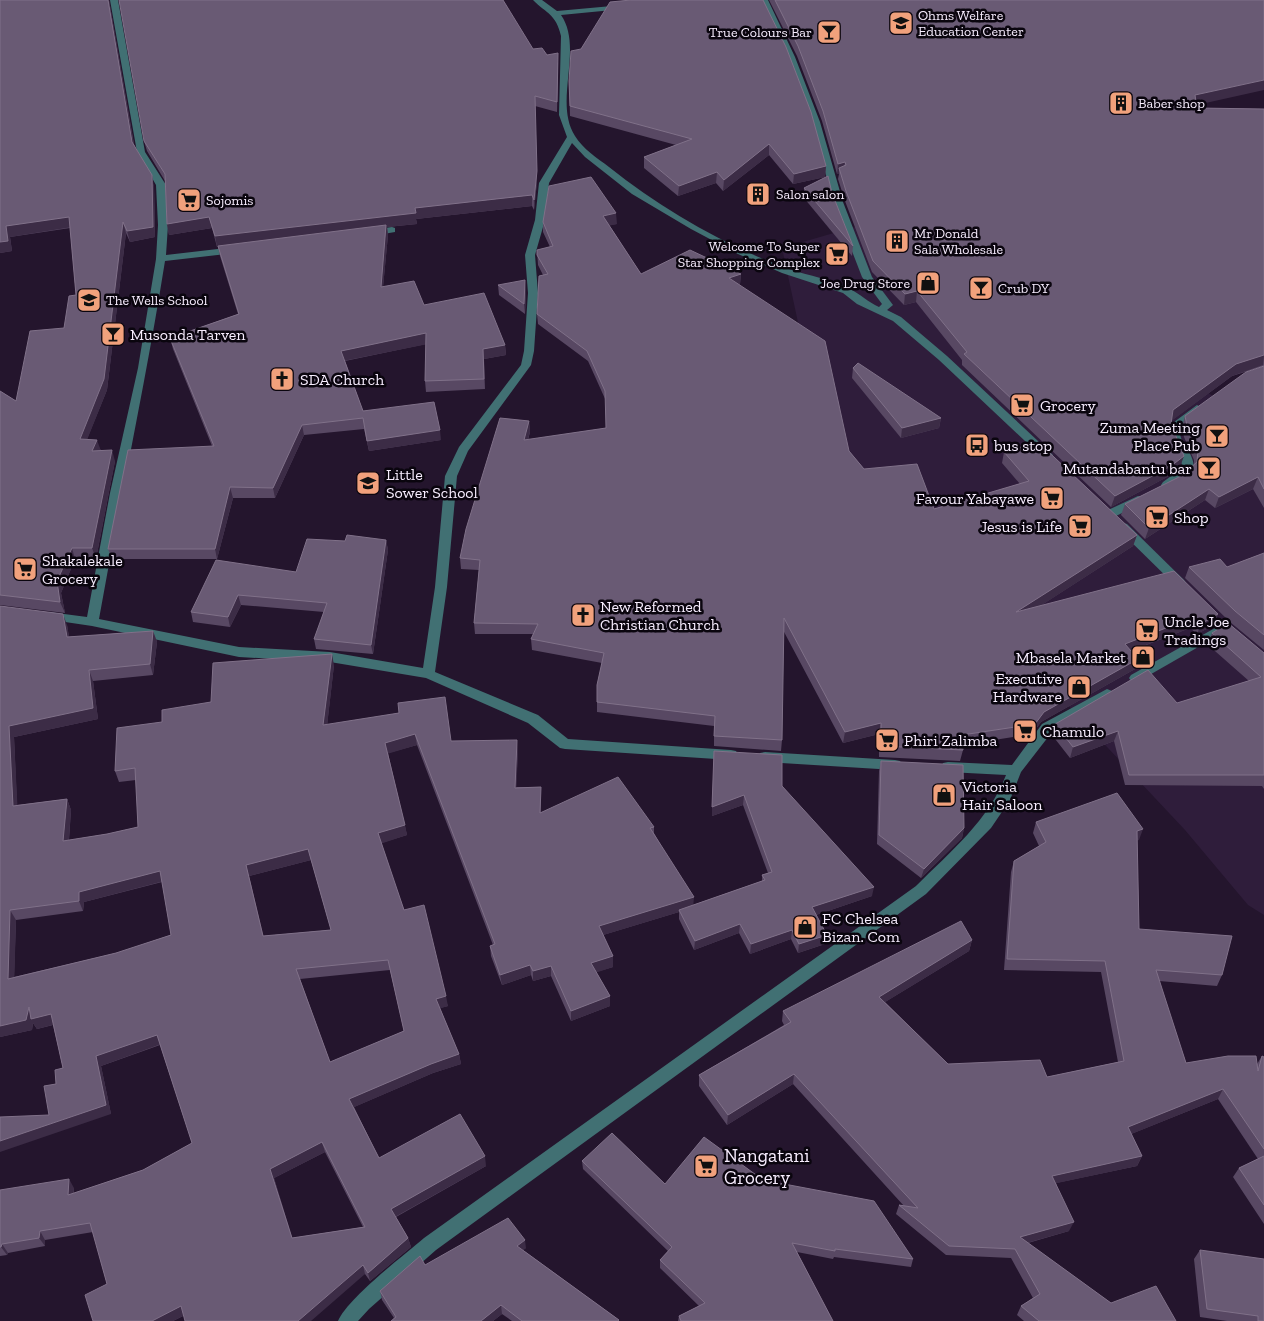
<svg xmlns="http://www.w3.org/2000/svg" width="1264" height="1321" font-family="'Zilla Slab',serif">
  <style>
    .built { fill: #2f1d3b }
    .lines { fill: none; stroke-linecap: round; stroke-linejoin: round }
    .minor { fill: #417073; fill-rule: evenodd }
    .wall { fill: #584863; fill-rule: evenodd }
    .shaded-wall { fill: #3c2c46 }
    .building { fill: #695a74; stroke: #807189; fill-rule: evenodd }
    .labels { text-anchor: middle; stroke-width: 5; stroke-linejoin: round; paint-order: stroke }
    .far-poi-label { font-size: 14px; fill: #f8eeff; stroke: #0a050e; text-anchor: start }
    .poi-label { font-size: 16px; fill: #f8eeff; stroke: #0a050e; text-anchor: start }
    .near-poi-label { font-size: 19px; fill: #f8eeff; stroke: #0a050e; text-anchor: start }
  </style>
  <rect width="100%" height="100%" fill="#24152d"/>
  <!-- built -->
  <path class="built" d="M920,208L1255,423L1264,433V915L1248,905L1185,830L861,485L808,369L782,248Z"/>
  <g class="lines">
    <!-- minor -->
    <g class="minor">
      <path d="M110,0H118L145,152L166,185L168,225L166,255L235,247L240,250L235,253L165,261C146,381 120,500 99,619L239,647L330,652L423,668L435,587L445,476L459,447L521,365L524,351L528,293L525,255L535,220L539,183L567,137L559,115L561,36C556,14 547,14 533,0H542L557,11L623,5L627,7L623,9L561,15C584,48 553,102 575,136C583,149 597,158 609,167C662,209 725,246 789,269C809,276 832,279 850,289C860,294 868,302 879,307L882,304L862,277L833,202L812,122L787,57L760,0H768L795,57L820,122L843,202L872,277L893,305L887,310L901,317L947,356L1053,455L1051,458H1043L939,360L893,321L857,304L843,293L782,273L738,254L691,229L632,194L585,157L572,143L549,183L545,220L535,255L538,293L534,351L531,365L468,451L457,476L447,587L435,672L538,715L568,739L731,750L736,751L738,755L736,759L731,760L565,749L560,748L528,723L426,678L330,662L239,657L92,626L45,619L43,616L49,612L87,617L110,493L138,368L156,259L158,225L156,185L137,152Z"/>
      <path d="M392,227L395,228V232L372,236L367,233L372,230Z"/>
      <path d="M1197,405L1202,408L1201,410L1180,426C1177,444 1194,449 1194,469L1171,488H1163L1161,485L1163,482L1182,468C1182,451 1167,442 1170,425Z"/>
      <path d="M1138,496L1142,497L1144,500L1142,503L1114,517L1110,518L1104,514L1106,511Z"/>
      <path d="M1123,523L1127,524L1184,580L1186,583L1184,586H1176L1119,530L1117,527Z"/>
      <path d="M1224,623L1228,624L1230,627L1228,630L1139,681H1131L1129,678L1131,675Z"/>
      <path d="M1107,689L1112,691L1113,694L1112,697L1052,732L1021,772L1010,800L991,828L926,894L436,1250L369,1309L358,1321H338C348,1298 403,1256 424,1238L916,886C950,852 989,820 1006,775L948,772L943,771L941,767L943,763L948,762L1012,765L1042,724Z"/>
      <path d="M765,752L895,760L900,761L902,765L900,769L895,770L765,762L760,761L758,757L760,753Z"/>
    </g>
  </g>
  <!-- wall -->
  <g class="wall">
    <path d="M0,0H109L134,144L154,186L155,237L130,242L126,233L107,390L87,439L115,461L96,559H75L61,593L65,613L0,605V391L16,401L64,328L76,295L70,228L10,237L12,251L0,253Z"/>
    <path d="M769,0H1264L1196,105L1197,108L1264,109V366L1232,376L1172,420L1171,424L1180,467L1167,477L1111,507L962,365V360L916,302L904,305L872,272L845,201L838,179L839,174H837L822,121L797,56Z"/>
    <path d="M616,1L826,166L825,177L793,184L769,155L723,191L716,183L678,196L644,168V157L676,145L570,116L569,81L581,49Z"/>
    <path d="M533,49L547,55L558,63L557,112L535,106L537,182L534,210L532,206L416,219L417,224L387,227L388,235L383,287L424,305L505,345L506,355L484,359L485,389L426,392L425,381L426,344L345,361L363,411L441,440L369,451L364,429L304,435L275,498H233L217,559H112L108,549L212,446L173,349L170,338L238,314L220,256L218,247H217L212,228L169,235L167,224L165,181L147,151L144,141Z"/>
    <path d="M804,188L832,193L853,246L852,256L804,198Z"/>
    <path d="M543,222L617,224L609,225L641,274H741L740,284L739,285L849,451L864,469L934,509L1020,484L1002,463L1004,452L1137,535L1133,546L1040,606L1218,614L1214,625L1197,634L1190,628L1131,651L1135,669L1041,722L1032,734L962,745L963,750L960,761L879,757V734L843,743L783,630L782,740L781,751L714,746V726L597,712V685L602,663L532,650L531,639L533,634H475L474,623L479,570L461,569L460,558L529,421L530,432L528,440L606,428V401L588,361L538,324L537,314L543,275L538,265L537,250L550,247L543,232Z"/>
    <path d="M498,285L526,290L525,314L499,295Z"/>
    <path d="M1264,366V508L1253,489L1215,508L1205,500L1145,539L1121,515L1125,504L1181,476L1194,465V460L1184,437L1182,427L1185,416Z"/>
    <path d="M853,368L941,418L939,428L901,438L852,378Z"/>
    <path d="M386,540L388,550L373,654L316,649L314,639L324,612L241,605L230,627L193,622L191,612L296,572Z"/>
    <path d="M1264,553V650L1230,622L1185,578L1189,567H1227Z"/>
    <path d="M0,606L67,625L69,637L153,631L157,642L153,675L93,681L98,719L14,737L17,805L67,799L71,810L69,840L107,834L138,827L136,780L119,782L115,771L162,722L211,702L334,665L327,725L399,713L451,741L518,751L516,787H541V812L654,827V833L693,905L762,881V875L768,873L743,805L712,816L714,751L782,786L872,896L816,915L825,944L798,953L791,939L750,954L739,933L694,950L679,919V912L603,935L613,956V967L596,972L610,996V1006L571,1021L551,976L533,981L531,975L502,985L491,956L490,946L493,945L417,745L388,753L407,835L381,843L404,910L448,1006L440,1008L459,1054L461,1064L433,1073L354,1107L379,1158L486,1166L396,1217L408,1238L411,1247L370,1281L365,1274L183,1316L173,1321L107,1284L93,1232L45,1240V1246L8,1253L7,1255L0,1256V1190L74,1188V1193L143,1170L192,1143L160,1045L101,1066L111,1114L49,1115L56,1084L63,1068L53,1025L37,1029L33,1023L32,1030L0,1037ZM311,860L331,930L263,936L249,876ZM162,882L171,935L116,953L14,977L16,920L83,911L84,902ZM390,970L404,1031L330,1062L300,979ZM325,1152L363,1227L292,1238L274,1178Z"/>
    <path d="M1212,633L1264,653V789L1262,786L1125,785L1114,741L1070,758L1052,735L1055,724L1177,703L1249,681L1207,644Z"/>
    <path d="M881,761L964,828L962,838L921,878L877,844L879,771Z"/>
    <path d="M1036,822L1139,840H1137L1139,929L1222,975L1217,986L1159,981L1186,1063L1257,1064L1262,1056L1264,1057V1224L1233,1177L1239,1168L1258,1159L1218,1099L1131,1134L1142,1156L1137,1166L1056,1183L1069,1231L1028,1243L1111,1303L1176,1321H1024L1017,1315L1021,1306L1033,1298L1011,1258L946,1255L896,1214L899,1205L904,1206L793,1084L727,1125L699,1086V1075L784,1025L782,1021L783,1011L972,940L969,951L885,1002L948,1064L1047,1077L1118,1062L1101,972L1004,970L1011,872L1014,861L1039,846L1033,833Z"/>
    <path d="M582,1161L665,1184L763,1180L913,1259L911,1267L834,1257L833,1259L797,1252L833,1321H678L679,1316L699,1306L660,1268V1260L668,1251L583,1169Z"/>
    <path d="M526,1248L523,1250L619,1320V1321H512L502,1314L493,1321H391L394,1318L382,1300L380,1291L425,1265Z"/>
    <path d="M1200,1250L1264,1321H1227L1200,1317L1194,1259Z"/>
  </g>
  <!-- shaded-wall -->
  <g class="shaded-wall">
    <path d="M108,0H109L135,152L132,142Z"/>
    <path d="M1264,80V90L1192,106L1195,95Z"/>
    <path d="M535,106L537,182L534,210V200Z"/>
    <path d="M769,144V155L723,191L724,180Z"/>
    <path d="M845,162L843,173L839,168V174H837L838,164Z"/>
    <path d="M826,166L825,177L793,184L794,174Z"/>
    <path d="M717,172L716,183L678,196L679,186Z"/>
    <path d="M152,175L154,186L155,237L130,242L127,231Z"/>
    <path d="M532,195V206L416,219L417,224L387,227L388,235L382,298L381,287L386,227L217,247L215,236L415,208Z"/>
    <path d="M616,213L617,224L603,227V216Z"/>
    <path d="M69,217L72,227L10,237L12,251L0,253V242L6,226Z"/>
    <path d="M209,217L212,228L169,235L167,224Z"/>
    <path d="M123,222L126,233L107,390L83,450L80,439Z"/>
    <path d="M741,274L740,284L729,289V278Z"/>
    <path d="M525,280L526,290L525,314L524,304Z"/>
    <path d="M917,291L916,302L904,305L905,294Z"/>
    <path d="M426,333L428,344L343,361L341,351Z"/>
    <path d="M505,345L506,355L484,359L485,389L483,349Z"/>
    <path d="M1264,355L1263,365L1232,376L1170,422L1173,410L1236,364Z"/>
    <path d="M941,418L939,428L901,438L902,428Z"/>
    <path d="M529,421L530,432L524,451V440Z"/>
    <path d="M302,425L304,435L275,498L273,488Z"/>
    <path d="M440,430L441,440L369,451L367,441Z"/>
    <path d="M97,440L101,451H92Z"/>
    <path d="M112,450L115,461L96,559L92,548Z"/>
    <path d="M1184,456L1180,467L1167,477L1111,507L1115,496Z"/>
    <path d="M1258,477L1253,489L1215,508L1219,497Z"/>
    <path d="M230,487L233,498L217,559L215,549Z"/>
    <path d="M1209,489L1205,500L1145,539L1149,528Z"/>
    <path d="M1137,535L1133,546L1014,623L1016,612Z"/>
    <path d="M386,540L388,550L373,654L371,645Z"/>
    <path d="M72,548L75,559L61,593L65,613L60,602L57,581Z"/>
    <path d="M238,595L241,605L230,627L228,617Z"/>
    <path d="M63,614L67,625L71,648L67,637Z"/>
    <path d="M1218,614L1214,625L1197,634L1201,624Z"/>
    <path d="M1194,617L1190,628L1122,654L1125,644Z"/>
    <path d="M153,631L157,642L153,675L150,664Z"/>
    <path d="M332,654L334,665L326,736L323,725Z"/>
    <path d="M1138,659L1135,669L1041,722L1032,734L1035,724L1044,712Z"/>
    <path d="M89,670L93,681L98,719L14,737L18,817L13,806L9,726Z"/>
    <path d="M881,723L879,734L843,743L845,732Z"/>
    <path d="M1118,731L1114,741L1070,758L1073,747Z"/>
    <path d="M415,734L417,745L387,754L385,743Z"/>
    <path d="M517,740L518,751L516,798L515,788Z"/>
    <path d="M541,787V824L540,813Z"/>
    <path d="M744,795L743,805L712,816V807Z"/>
    <path d="M67,799L71,810L68,851L63,841Z"/>
    <path d="M405,825L407,835L380,844L378,833Z"/>
    <path d="M964,828L962,838L921,878L924,869Z"/>
    <path d="M1143,829L1139,840L1133,842L1137,831Z"/>
    <path d="M308,849L311,860L249,876L266,946L263,936L246,865Z"/>
    <path d="M160,871L164,881L84,902L83,911L79,901V892Z"/>
    <path d="M874,887L872,896L810,917L812,907Z"/>
    <path d="M694,897L693,908L679,910V912L600,936L599,926Z"/>
    <path d="M10,910L16,920L14,989L8,979Z"/>
    <path d="M740,924L739,933L694,950L695,941Z"/>
    <path d="M792,930L791,939L750,954L751,944Z"/>
    <path d="M827,935L825,944L798,953L799,944Z"/>
    <path d="M972,940L969,951L877,1007L879,997Z"/>
    <path d="M613,956V967L592,974L591,963Z"/>
    <path d="M530,965L531,975L502,985L500,975Z"/>
    <path d="M551,966V976L533,981V971Z"/>
    <path d="M446,996L448,1006L438,1009L436,999Z"/>
    <path d="M610,996V1006L571,1021V1011Z"/>
    <path d="M29,1007L51,1014L56,1024L37,1029L33,1023L32,1030L0,1037V1026Z"/>
    <path d="M157,1035L161,1044L101,1066L111,1114L0,1152V1141L106,1105L96,1056Z"/>
    <path d="M459,1054L461,1064L433,1073L352,1108L349,1099L431,1064Z"/>
    <path d="M794,1074L793,1084L727,1125L728,1115Z"/>
    <path d="M1223,1089L1218,1099L1124,1137L1128,1127Z"/>
    <path d="M322,1142L325,1152L274,1178L295,1246L270,1169Z"/>
    <path d="M485,1156L486,1166L393,1218L391,1209Z"/>
    <path d="M1142,1156L1137,1166L1048,1185L1052,1176Z"/>
    <path d="M69,1179L74,1188L73,1204L68,1195Z"/>
    <path d="M1074,1222L1069,1231L1016,1246L1020,1237Z"/>
    <path d="M40,1231L45,1240V1246L39,1238Z"/>
    <path d="M408,1238L411,1247L370,1281L368,1273Z"/>
    <path d="M525,1240L526,1248L518,1254L517,1246Z"/>
    <path d="M2,1244L8,1253L7,1255L1,1247Z"/>
    <path d="M363,1265L365,1274L311,1321H298Z"/>
    <path d="M501,1305L502,1314L493,1321H481Z"/>
    <path d="M181,1306L185,1315L173,1321H152Z"/>
  </g>
  <!-- building -->
  <g class="building">
    <path d="M0,0H108L132,142L152,175L153,227L127,231L123,222L104,379L80,439L97,440L92,451L112,450L92,548H72L57,581L60,602L0,595V391L16,401L30,331L64,328L69,296L76,295L69,217L6,226L8,241L0,242Z"/>
    <path d="M119,0H503L533,49L542,48L547,55L558,53L557,102L535,96L537,171L534,200L532,195L415,208L416,213L215,236L209,217L167,224L165,174L144,141Z"/>
    <path d="M631,0H763L786,47L811,112L826,166L794,174L769,144L724,180L717,172L679,186L644,157L692,139L570,106L569,81L571,51L581,49L610,2Z"/>
    <path d="M775,0H1264V80L1195,95L1197,108L1264,109V355L1236,364L1173,410L1171,424L1184,456L1171,466L1115,496L964,354L967,352L917,291L905,294L873,261L846,191L839,168L846,165L845,162L838,164L823,111L798,46Z"/>
    <path d="M828,176L832,193L853,246L804,188Z"/>
    <path d="M591,177L616,213L603,216L641,274L690,250L741,274L729,278L825,341L849,451L864,469L917,464L934,509L1029,481L1004,452L1038,442L1137,535L1016,612L1174,571L1218,614L1201,624L1194,617L1125,644L1138,659L1044,712L1035,724L962,735L963,750L881,746V723L845,732L784,618L782,740L714,736L715,716L597,702V685L604,653L531,639L538,624L474,623L480,560L460,558L466,529L500,418L529,421L524,440L606,428L605,391L587,351L537,314L539,276L548,274L537,255V250L553,246L543,222L549,186Z"/>
    <path d="M386,225L381,287L414,281L424,305L484,293L505,345L483,349L484,379L425,381L426,333L341,351L363,411L434,402L440,430L367,441L363,418L302,425L273,488L230,487L215,549H108L128,450L214,446L170,338L239,314L218,246Z"/>
    <path d="M525,280L524,304L498,285Z"/>
    <path d="M858,363L941,418L902,428L853,368Z"/>
    <path d="M1264,366V489L1258,477L1219,497L1209,489L1149,528L1125,504L1181,476L1197,462L1198,449L1187,426L1185,416L1246,372Z"/>
    <path d="M347,535L386,540L371,645L314,639L327,603L238,595L228,617L191,612L216,560L296,572L307,539L345,541Z"/>
    <path d="M1264,553V635L1235,611L1189,567L1220,559L1227,567Z"/>
    <path d="M0,606L63,614L67,637L153,631L150,664L89,670L93,708L9,726L13,806L67,799L63,841L107,834L138,827L135,768L115,771L117,728L162,722V710L211,702L213,663L332,654L323,725L399,713L398,703L445,697L451,741L517,740L515,788L541,787L540,813L618,777L654,827L650,828L694,897L599,926L613,956L591,963L610,996L571,1011L551,966L533,971L530,965L500,975L490,946L495,944L415,734L385,743L405,825L378,833L404,910L424,905L446,996L436,999L459,1054L431,1064L349,1099L379,1158L460,1114L485,1156L391,1209L408,1238L368,1273L363,1265L298,1321H185L181,1306L152,1321H93L85,1295L107,1284L90,1223L40,1231L39,1238L2,1244L1,1247H0V1190L69,1179L68,1195L143,1170L192,1143L157,1035L96,1056L106,1105L0,1141V1117L49,1115L44,1086L56,1084L55,1070L63,1068L51,1014L31,1019L29,1007L26,1020L0,1026ZM308,849L331,930L263,936L246,865ZM160,871L171,935L116,953L8,979L10,910L79,901V892ZM388,960L404,1031L330,1062L296,969ZM322,1142L365,1227L292,1238L270,1169Z"/>
    <path d="M1228,623L1264,653V775H1129L1118,731L1073,747L1055,724L1057,723L1148,670L1177,703L1261,677L1212,633Z"/>
    <path d="M714,751L782,755V786L874,887L812,907L827,935L799,944L792,930L751,944L740,924L695,941L679,910L765,880L762,875L772,872L744,795L712,807Z"/>
    <path d="M881,761L963,765L964,828L924,869L879,835Z"/>
    <path d="M1117,793L1143,829L1137,831L1139,929L1232,936L1222,975L1156,970L1186,1063L1228,1056H1256L1258,1071L1262,1056L1264,1057V1149L1223,1089L1128,1127L1142,1156L1052,1176L1074,1222L1020,1237L1111,1303L1156,1286L1176,1321H1039L1021,1306L1040,1294L1015,1249L949,1246L899,1205L918,1208L794,1074L728,1115L699,1075L791,1022L783,1011L961,921L972,940L879,997L948,1064L1040,1060L1047,1077L1124,1061L1105,961L1007,959L1014,861L1046,842L1036,822Z"/>
    <path d="M612,1133L665,1184L704,1137L763,1180L874,1201L913,1259L835,1249V1251L792,1243L833,1321H681L679,1316L705,1303L660,1260L672,1247L582,1161Z"/>
    <path d="M1264,1156V1205L1239,1168Z"/>
    <path d="M508,1218L525,1240L517,1246L619,1320L618,1321H522L501,1305L481,1321H391L396,1317L380,1291L420,1256L425,1265Z"/>
    <path d="M1200,1250L1264,1259V1321H1258V1316L1207,1309Z"/>
  </g>
  <!-- icons -->
  <defs>
    <g id="school-square" transform="scale(1.25)"><rect x="-9" y="-9" width="18" height="18" rx="4" fill="#f1a17c" stroke="#0a050e"/><path d="M0-5L7-2L0 1L-7-2ZM-4 1L0 2.5L4 1V4Q0 6-4 4Z" fill="#111"/></g>
    <g id="bar-square" transform="scale(1.25)"><rect x="-9" y="-9" width="18" height="18" rx="4" fill="#f1a17c" stroke="#0a050e"/><path d="M-6-5H6L.8 .8V4.5H3.5V6h-7V4.5H-.8V.8Z" fill="#111"/></g>
    <g id="building-square" transform="scale(1.25)"><rect x="-9" y="-9" width="18" height="18" rx="4" fill="#f1a17c" stroke="#0a050e"/><path d="M-4-6H4V6H1V3H-1V6H-4ZM-2.5-4.3h1.7v1.8h-1.7ZM.8-4.3h1.7v1.8H.8ZM-2.5-1h1.7V.8h-1.7ZM.8-1h1.7V.8H.8Z" fill="#111"/></g>
    <g id="supermarket-square" transform="scale(1.25)"><rect x="-9" y="-9" width="18" height="18" rx="4" fill="#f1a17c" stroke="#0a050e"/><path d="M-6-5.5h2.5l.6 2H6L4.5 2H-2.5L-4.4-4H-6ZM-1.5 3.2a1.3 1.3 0 1 0 .1 0ZM3 3.2a1.3 1.3 0 1 0 .1 0Z" fill="#111"/></g>
    <g id="shop-square" transform="scale(1.25)"><rect x="-9" y="-9" width="18" height="18" rx="4" fill="#f1a17c" stroke="#0a050e"/><path d="M-5-2.5h2.3a2.7 3.5 0 0 1 5.4 0H5L5.5 6h-11ZM-1.5-2.5h3a1.5 2.3 0 0 0-3 0Z" fill="#111"/></g>
    <g id="church-square" transform="scale(1.25)"><rect x="-9" y="-9" width="18" height="18" rx="4" fill="#f1a17c" stroke="#0a050e"/><path d="M-1.2-6h2.4v3.5h3.3v2.4h-3.3V6h-2.4V-.1h-3.3v-2.4h3.3Z" fill="#111"/></g>
    <g id="bus-square" transform="scale(1.25)"><rect x="-9" y="-9" width="18" height="18" rx="4" fill="#f1a17c" stroke="#0a050e"/><path d="M-5-6H5V4H4V6H2V4H-2V6H-4V4H-5ZM-3.5-4V0h7V-4ZM-3.5 1.2v1.5H-2V1.2ZM2 1.2v1.5H3.5V1.2Z" fill="#111"/></g>
  </defs>
  <g fill-rule="evenodd">
    <use href="#school-square" x="901" y="23"/>
    <use href="#bar-square" x="829" y="32"/>
    <use href="#building-square" x="1121" y="103"/>
    <use href="#building-square" x="758" y="194"/>
    <use href="#supermarket-square" x="189" y="200"/>
    <use href="#building-square" x="897" y="241"/>
    <use href="#supermarket-square" x="837" y="254"/>
    <use href="#shop-square" x="928" y="283"/>
    <use href="#bar-square" x="981" y="288"/>
    <use href="#school-square" x="89" y="300"/>
    <use href="#bar-square" x="113" y="334"/>
    <use href="#church-square" x="282" y="379"/>
    <use href="#supermarket-square" x="1022" y="405"/>
    <use href="#bar-square" x="1217" y="436"/>
    <use href="#bus-square" x="977" y="445"/>
    <use href="#bar-square" x="1209" y="468"/>
    <use href="#school-square" x="368" y="483"/>
    <use href="#supermarket-square" x="1052" y="498"/>
    <use href="#supermarket-square" x="1157" y="517"/>
    <use href="#supermarket-square" x="1080" y="526"/>
    <use href="#supermarket-square" x="25" y="569"/>
    <use href="#church-square" x="583" y="615"/>
    <use href="#supermarket-square" x="1147" y="630"/>
    <use href="#shop-square" x="1143" y="657"/>
    <use href="#shop-square" x="1079" y="687"/>
    <use href="#supermarket-square" x="1025" y="731"/>
    <use href="#supermarket-square" x="887" y="740"/>
    <use href="#shop-square" x="944" y="795"/>
    <use href="#shop-square" x="805" y="927"/>
    <use href="#supermarket-square" x="706" y="1166"/>
  </g>
  <g class="labels">
    <!-- far-poi labels -->
    <g class="far-poi-label">
      <text x="918" y="20">Ohms Welfare<tspan x="918" dy="16">Education Center</tspan></text>
      <text x="812" y="37" text-anchor="end">True Colours Bar</text>
      <text x="1138" y="108">Baber shop</text>
      <text x="776" y="199">Salon salon</text>
      <text x="206" y="205">Sojomis</text>
      <text x="914" y="238">Mr Donald<tspan x="914" dy="16">Sala Wholesale</tspan></text>
      <text x="820" y="251" text-anchor="end">Welcome To Super<tspan x="820" dy="16">Star Shopping Complex</tspan></text>
      <text x="910" y="288" text-anchor="end">Joe Drug Store</text>
      <text x="998" y="293">Crub DY</text>
      <text x="106" y="305">The Wells School</text>
    </g>
    <!-- poi labels -->
    <g class="poi-label">
      <text x="130" y="340">Musonda Tarven</text>
      <text x="300" y="385">SDA Church</text>
      <text x="1040" y="411">Grocery</text>
      <text x="1200" y="433" text-anchor="end">Zuma Meeting<tspan x="1200" dy="18">Place Pub</tspan></text>
      <text x="994" y="451">bus stop</text>
      <text x="1192" y="474" text-anchor="end">Mutandabantu bar</text>
      <text x="386" y="480">Little<tspan x="386" dy="18">Sower School</tspan></text>
      <text x="1034" y="504" text-anchor="end">Favour Yabayawe</text>
      <text x="1174" y="523">Shop</text>
      <text x="1062" y="532" text-anchor="end">Jesus is Life</text>
      <text x="42" y="566">Shakalekale<tspan x="42" dy="18">Grocery</tspan></text>
      <text x="600" y="612">New Reformed<tspan x="600" dy="18">Christian Church</tspan></text>
      <text x="1164" y="627">Uncle Joe<tspan x="1164" dy="18">Tradings</tspan></text>
      <text x="1126" y="663" text-anchor="end">Mbasela Market</text>
      <text x="1062" y="684" text-anchor="end">Executive<tspan x="1062" dy="18">Hardware</tspan></text>
      <text x="1042" y="737">Chamulo</text>
      <text x="904" y="746">Phiri Zalimba</text>
      <text x="962" y="792">Victoria<tspan x="962" dy="18">Hair Saloon</tspan></text>
      <text x="822" y="924">FC Chelsea<tspan x="822" dy="18">Bizan. Com</tspan></text>
    </g>
    <!-- near-poi labels -->
    <g class="near-poi-label">
      <text x="724" y="1162">Nangatani<tspan x="724" dy="22">Grocery</tspan></text>
    </g>
  </g>
</svg>
